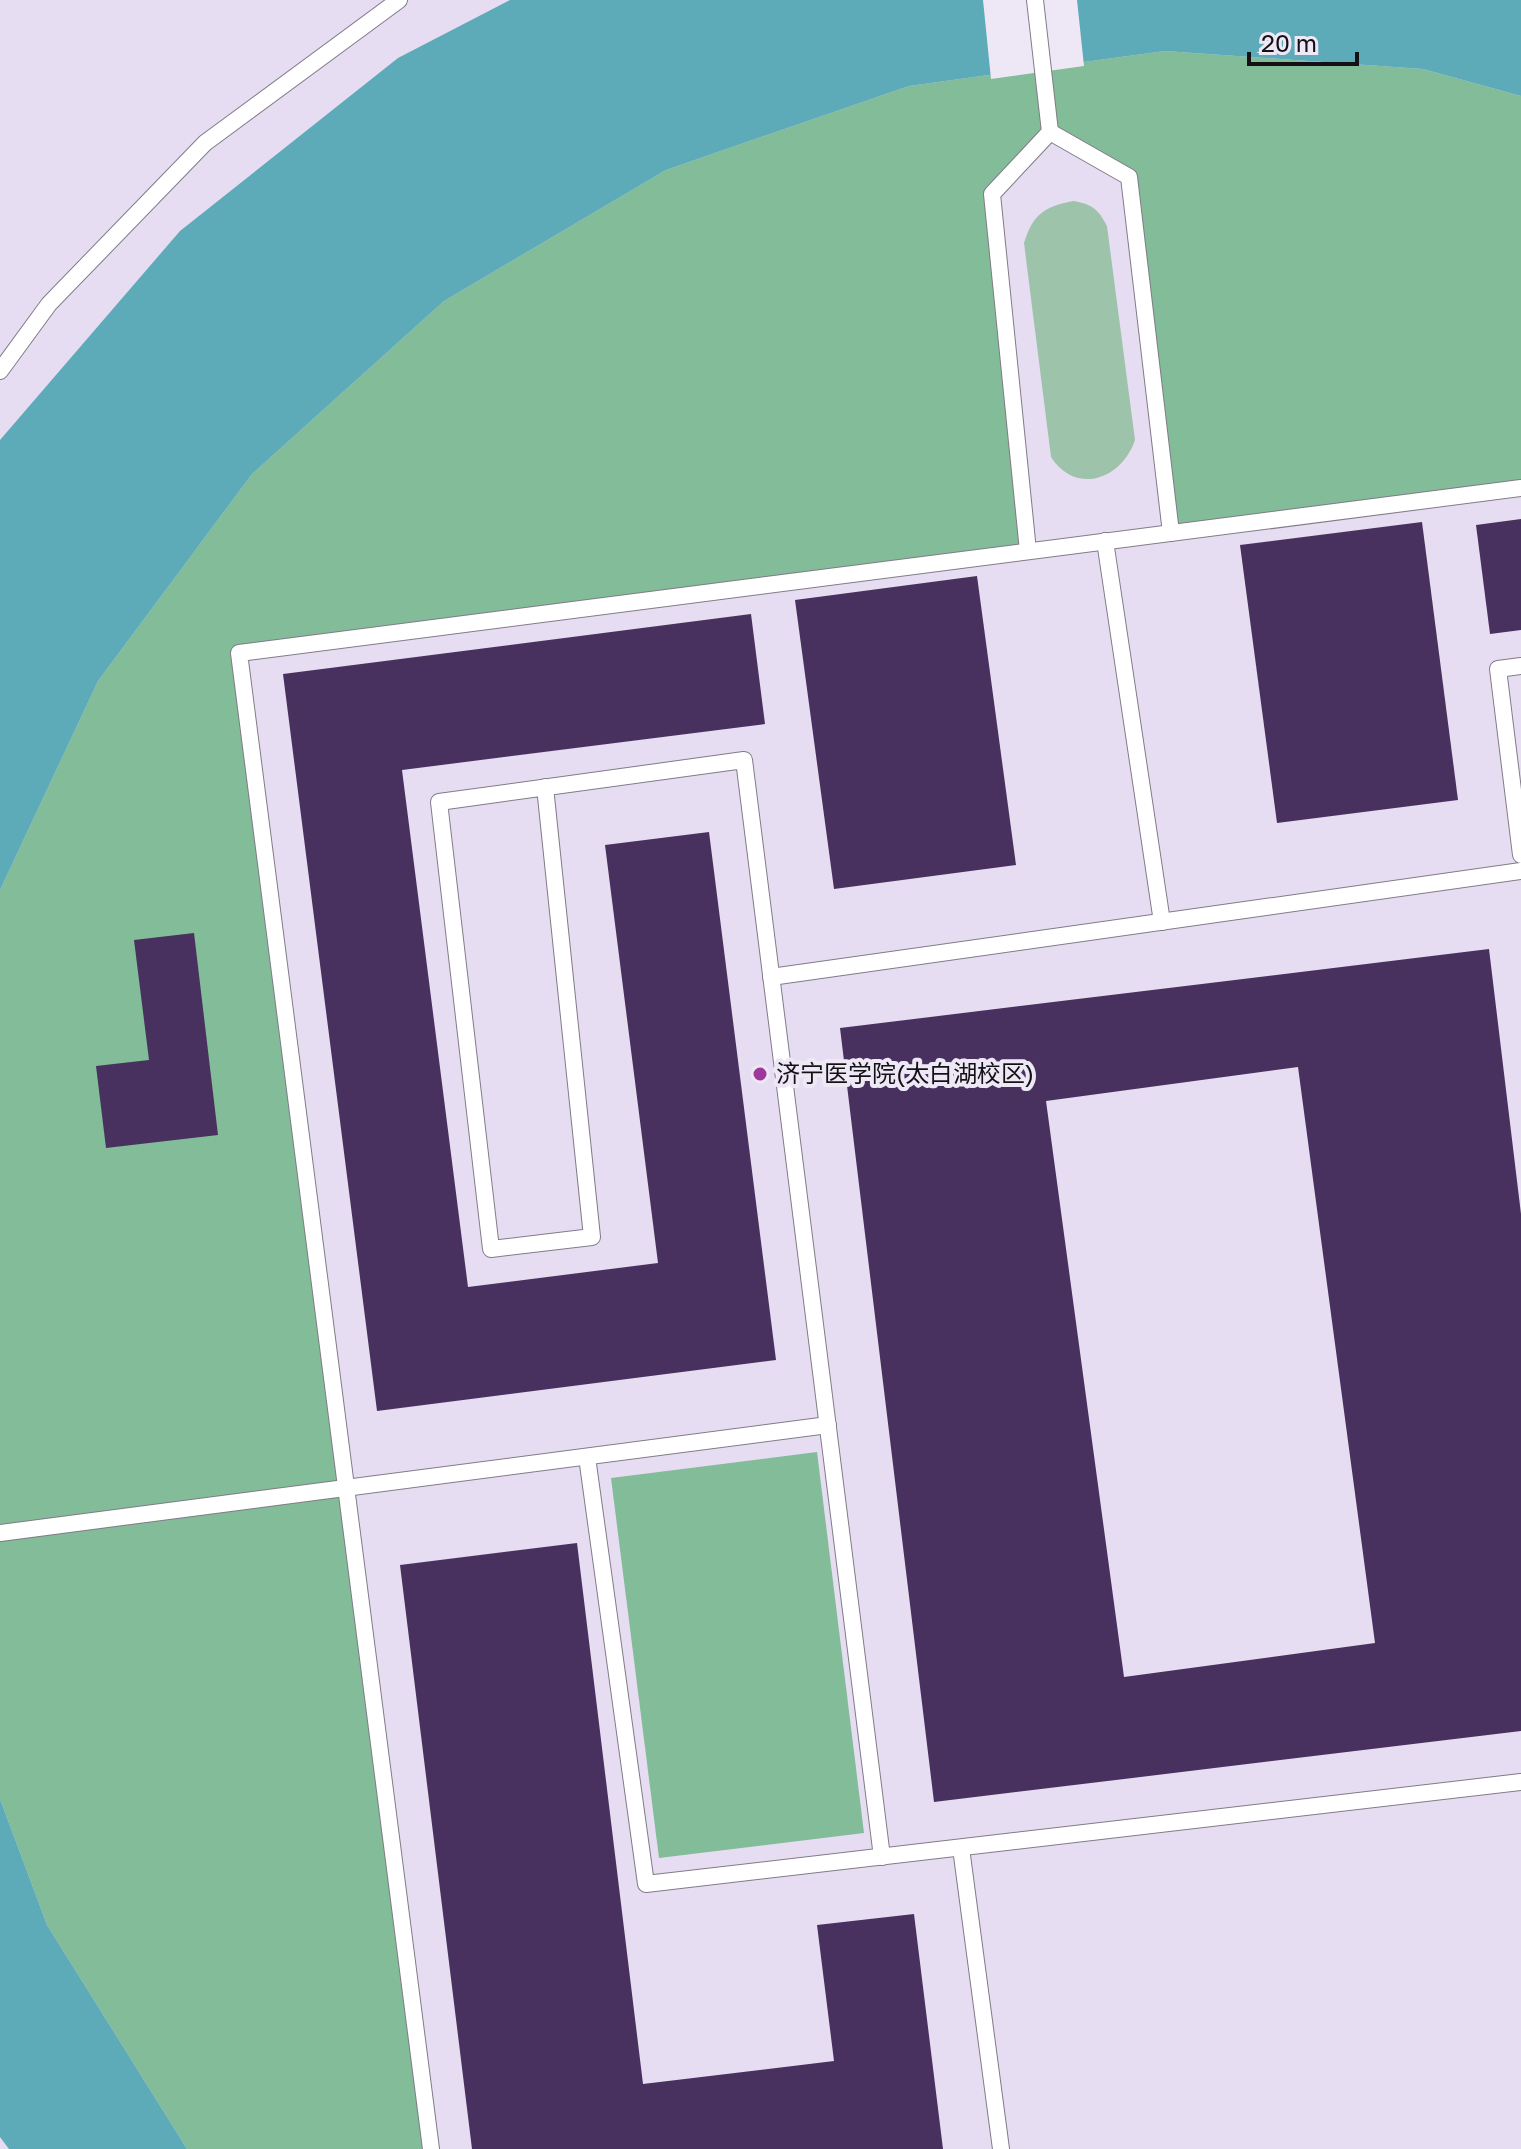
<svg xmlns="http://www.w3.org/2000/svg" width="1521" height="2149" font-family="'Golos Text','Noto Sans SC',sans-serif">
  <style>
    .built { fill: #e7ddf2 }
    .green { fill: #9ec3ab }
    .forest { fill: #82bc98 }
    .water { fill: #5daab8 }
    .pier { fill: #eee8f6 }
    .building { fill: #48315e; fill-rule: evenodd }
    .lines { fill: none; stroke-linecap: round; stroke-linejoin: round }
    .lane-casing { stroke: #817b88; stroke-width: 18 }
    .lane { stroke: #fff; stroke-width: 16 }
    .poi-dot { fill: #9f389c; stroke: #eee8f6; stroke-width: 3 }
    .labels { text-anchor: middle; stroke-width: 8; stroke-linejoin: round; paint-order: stroke }
    .poi-label { font-size: 24px; fill: #131115; stroke: #eee8f6; text-anchor: start }
  </style>
  <rect width="100%" height="100%" fill="#eee8f6"/>
  <!-- built -->
  <rect class="built" x="0" y="0" width="1521" height="2149"/>
  <!-- green -->
  <path class="green" d="M1073,201C1092,204 1098,209 1107,226L1135,440C1122,479 1076,496 1051,457L1024,243C1033,214 1044,207 1073,201Z"/>
  <!-- forest -->
  <g class="forest">
    <path d="M1165,51L1423,69L1521,96V488L1171,533L1129,178L1050,132L992,194L1028,551L239,653L431,2149H187L47,1925L0,1799V890L98,681L252,474L444,301L666,170L909,86Z"/>
    <path d="M817,1452L864,1833L659,1858L611,1478Z"/>
  </g>
  <!-- water -->
  <g class="water">
    <path d="M510,0H1521V96L1423,69L1165,51L909,86L666,170L444,301L252,474L98,681L0,890V440L180,231L398,58Z"/>
    <path d="M0,1799L47,1925L187,2149H9L0,2137Z"/>
  </g>
  <!-- pier -->
  <path class="pier" d="M983,0H1077L1084,66L991,79Z"/>
  <!-- building -->
  <g class="building">
    <path d="M1521,519V630L1490,634L1476,525Z"/>
    <path d="M1422,522L1458,800L1277,823L1240,545Z"/>
    <path d="M977,576L1016,865L834,889L795,600Z"/>
    <path d="M751,614L765,724L402,770L468,1287L658,1263L605,845L709,832L776,1360L377,1411L283,674Z"/>
    <path d="M194,933L218,1135L106,1148L96,1066L149,1060L134,940Z"/>
    <path d="M1489,949L1521,1214V1731L934,1802L840,1028ZM1298,1067L1375,1643L1124,1677L1046,1101Z"/>
    <path d="M577,1543L643,2084L834,2061L817,1925L914,1914L943,2149H472L400,1565Z"/>
  </g>
  <g class="lines">
    <!-- lane casing -->
    <g class="lane-casing">
      <g id="lane">
        <path d="M1050,132L1129,177L1171,533"/>
        <path d="M0,371L49,304L205,143L399,0"/>
        <path d="M1105,541L1162,922"/>
        <path d="M1028,551L992,194L1050,132L1035,0"/>
        <path d="M1521,666L1498,669L1521,855"/>
        <path d="M545,787L592,1237L491,1249L439,802L744,760L882,1857"/>
        <path d="M771,977L1521,871"/>
        <path d="M587,1457L646,1884L1521,1782"/>
        <path d="M0,1533L828,1425"/>
        <path d="M961,1848L1001,2149"/>
        <path d="M431,2149L239,653L1521,488"/>
      </g>
    </g>
    <!-- lane -->
    <use href="#lane" class="lane"/>
  </g>
  <!-- markers -->
  <circle class="poi-dot" cx="760" cy="1074" r="8"/>
  <g class="labels">
    <!-- poi labels -->
    <g class="poi-label">
      <text x="776" y="1082">济宁医学院(太白湖校区)</text>
    </g>
  </g>
  <!-- scale -->
  <path d="M1249 52v12h108v-12" fill="none" stroke="#131115" stroke-width="4"/>
  <text x="1261" y="52" font-size="24" fill="#131115" stroke="#eee8f6" stroke-width="6" paint-order="stroke">20 m</text>
</svg>
